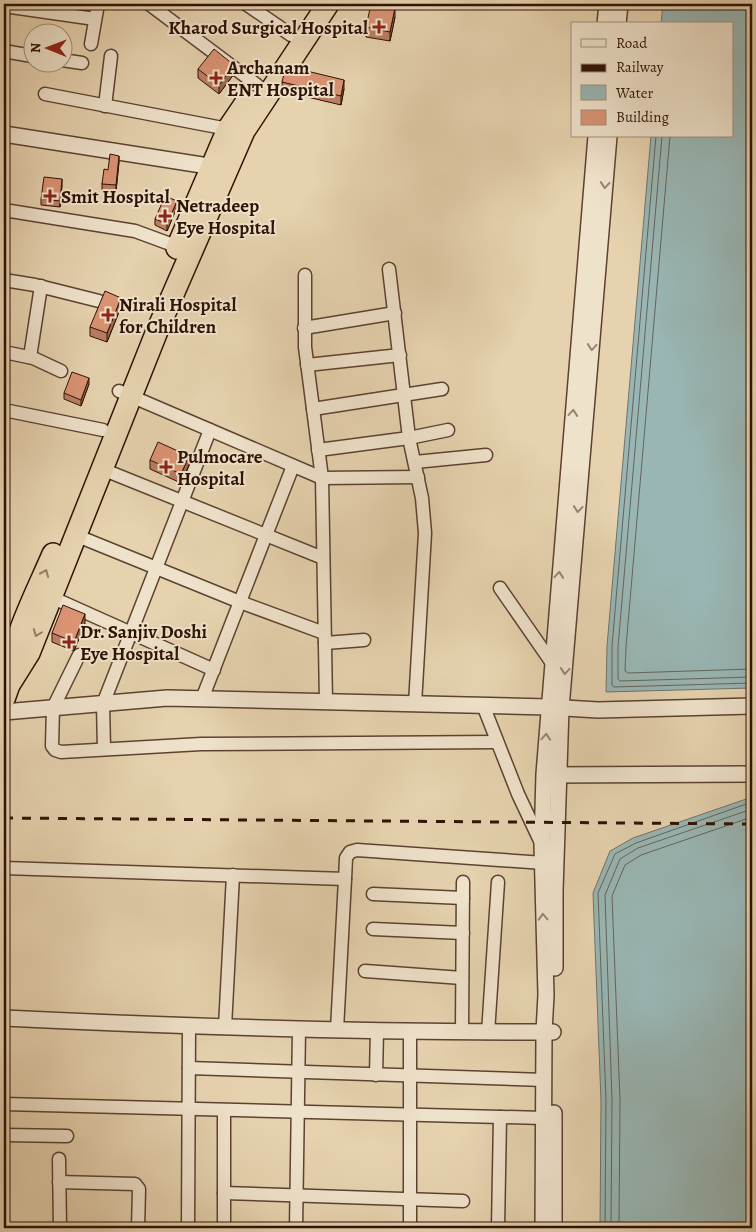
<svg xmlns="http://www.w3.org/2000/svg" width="756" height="1232" font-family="Alegreya,serif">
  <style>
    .water { fill: #99b6b4; stroke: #6e746e }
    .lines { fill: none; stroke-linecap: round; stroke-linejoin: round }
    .shore { stroke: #64645c; stroke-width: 1 }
    .minor-casing { stroke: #5c4230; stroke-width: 15 }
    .tertiary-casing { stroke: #5c4230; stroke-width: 18 }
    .trunk-casing { stroke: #2e1205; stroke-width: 24 }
    .minor { stroke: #efe2cb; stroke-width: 12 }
    .tertiary { stroke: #efe2cb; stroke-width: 15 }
    .trunk { stroke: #e6d2af; stroke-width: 21 }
    .rail { stroke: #2e1205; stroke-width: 3; stroke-dasharray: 9 9; stroke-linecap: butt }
    .wall { fill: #bb7e63; stroke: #2e1205 }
    .shaded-wall { fill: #996750; stroke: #2e1205 }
    .building { fill: #da9373; stroke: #2e1205 }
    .oneway { stroke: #988472 }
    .oneway2 { stroke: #937c62 }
    .poi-dot { fill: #8f2418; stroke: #efe2cb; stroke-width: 2 }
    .labels { text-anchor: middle; stroke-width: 4; stroke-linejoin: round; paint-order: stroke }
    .poi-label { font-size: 19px; font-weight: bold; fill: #2e1205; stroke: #efe2cb; text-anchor: start }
  </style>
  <rect width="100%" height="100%" fill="#e6d2af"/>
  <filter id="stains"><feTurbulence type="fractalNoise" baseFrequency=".004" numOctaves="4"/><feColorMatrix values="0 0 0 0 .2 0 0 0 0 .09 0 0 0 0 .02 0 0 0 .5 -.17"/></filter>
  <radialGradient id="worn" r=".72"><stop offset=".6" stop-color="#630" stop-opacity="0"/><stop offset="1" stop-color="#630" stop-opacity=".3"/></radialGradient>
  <!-- water -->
  <g class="water">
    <path d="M663,4H752V688L606,692L607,646L651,136H732V24H661Z"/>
    <path d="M752,797V1228H600L601,1101L593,893L610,851L633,838Z"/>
  </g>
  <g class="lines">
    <!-- shore -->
    <g class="shore">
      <path d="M656,136L612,646V685L614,687L752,683"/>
      <path d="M662,136L618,647V679L620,681L752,677"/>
      <path d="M670,136L626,647L625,671L628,673L752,669"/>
      <path d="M605,1228L606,1100L598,893L615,854L636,843L752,802"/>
      <path d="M611,1228L612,1100L605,895L620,859L638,848L752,809"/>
      <path d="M619,1228L620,1100L612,896L625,865L641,855L752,817"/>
    </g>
    <!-- minor casing -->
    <g class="minor-casing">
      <g id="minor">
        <path d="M149,4L257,85"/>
        <path d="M246,4L291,35"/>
        <path d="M4,6L95,19"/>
        <path d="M91,44L98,4"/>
        <path d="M4,51L32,56"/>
        <path d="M62,60L82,63"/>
        <path d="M45,94L228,129"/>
        <path d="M105,106L111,56"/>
        <path d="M4,210L135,231L184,249"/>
        <path d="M389,269L409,438L422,498L425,533L415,704"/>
        <path d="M305,275V347L322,478L326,702"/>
        <path d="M4,280L35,285L99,301"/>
        <path d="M304,328L395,313"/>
        <path d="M4,352L33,358L61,371"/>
        <path d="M30,357L41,286"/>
        <path d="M307,365L400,355"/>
        <path d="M119,391L322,478L418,477"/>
        <path d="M313,409L442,389"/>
        <path d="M4,410L103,430"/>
        <path d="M318,450L409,438L448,430"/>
        <path d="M415,462L486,455"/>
        <path d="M102,469L323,558"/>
        <path d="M75,535L240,602L324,633"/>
        <path d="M500,588L552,663"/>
        <path d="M51,597L214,670"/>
        <path d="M325,643L364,640"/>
        <path d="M79,655L53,708L52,746L55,750L61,752L201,744L497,742"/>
        <path d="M202,699L293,466"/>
        <path d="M483,705L518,794L542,845"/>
        <path d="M104,749L103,704L210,430"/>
        <path d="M4,868L345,879"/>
        <path d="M373,894L463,898"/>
        <path d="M373,929L463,933"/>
        <path d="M365,971L462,978"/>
        <path d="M225,1027L233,875"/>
        <path d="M337,1030L345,879L346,858L350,852L357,850L544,863"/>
        <path d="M462,1032L463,882"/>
        <path d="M488,1033L498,882"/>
        <path d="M189,1068L544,1080"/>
        <path d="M376,1075L377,1030"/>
        <path d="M4,1104L543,1118"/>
        <path d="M224,1110V1228"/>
        <path d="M4,1135L67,1136"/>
        <path d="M59,1159L60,1228"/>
        <path d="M59,1182L135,1184L139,1189L138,1228"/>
        <path d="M224,1193L463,1201"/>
        <path d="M188,1228L189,1026"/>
        <path d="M296,1228L299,1029"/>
        <path d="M410,1228V1031"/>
        <path d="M498,1228L500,1117"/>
      </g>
    </g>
    <!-- tertiary casing -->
    <g class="tertiary-casing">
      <g id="tertiary">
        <path d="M605,24L607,4"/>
        <path d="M618,24L620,4"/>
        <path d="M4,134L221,168"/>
        <path d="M4,712L167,698L548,707L598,710L752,706"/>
        <path d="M550,775L752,774"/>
        <path d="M555,968V891L561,708L609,136"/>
        <path d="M4,1018C187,1027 370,1032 553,1032"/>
        <path d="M554,1113V1228"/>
        <path d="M543,1228L544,1032L546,995L542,845L544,774L596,136"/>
      </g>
    </g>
    <!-- trunk casing -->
    <g class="trunk-casing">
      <g id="trunk">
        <path d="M177,248L228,129L245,104"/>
        <path d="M9,680C11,640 37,592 53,554"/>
        <path d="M4,699L9,685L29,653L157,331L244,131L328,4"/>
      </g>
    </g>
    <!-- minor -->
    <use href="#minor" class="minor"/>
    <!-- tertiary -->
    <use href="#tertiary" class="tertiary"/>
    <!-- trunk -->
    <use href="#trunk" class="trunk"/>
    <!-- rail -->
    <path class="rail" d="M4,818L752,824"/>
  </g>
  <!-- wall -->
  <g class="wall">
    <path d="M395,17L390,41L366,37V27Z"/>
    <path d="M198,69L234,74L219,94L198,78Z"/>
    <path d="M282,82L344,89L341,105L282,91Z"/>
    <path d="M119,162L116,191L102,190V184L108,170Z"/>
    <path d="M62,185L60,207L41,205V199Z"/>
    <path d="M177,207L167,231L155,225V219Z"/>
    <path d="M121,307L107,342L90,336V327Z"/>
    <path d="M89,384L81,406L64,399V393Z"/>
    <path d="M150,460L189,465L181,483L150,469Z"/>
    <path d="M85,624L74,651L52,642V633Z"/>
  </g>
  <!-- shaded-wall -->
  <g class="shaded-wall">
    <path d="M395,8V17L390,41V32Z"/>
    <path d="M234,65V74L219,94V85Z"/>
    <path d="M344,80V89L341,105V96Z"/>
    <path d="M119,156V162L116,191V185Z"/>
    <path d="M62,179V185L60,207V201Z"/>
    <path d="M177,201V207L167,231V224Z"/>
    <path d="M121,298V307L107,342V333Z"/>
    <path d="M89,378V384L81,406V400Z"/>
    <path d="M189,456V465L181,483V474Z"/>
    <path d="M85,614V624L74,651V642Z"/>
  </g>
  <!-- building -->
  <g class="building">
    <path d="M371,4H376L395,8L390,32L366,27Z"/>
    <path d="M214,49L234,65L219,85L198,69Z"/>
    <path d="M286,66L344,80L341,96L282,82Z"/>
    <path d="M110,154L119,156L116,185L102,184L104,169L108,170Z"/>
    <path d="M44,177L62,179L60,201L41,199Z"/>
    <path d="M165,196L177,201L167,224L155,219Z"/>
    <path d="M105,291L121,298L107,333L90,327Z"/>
    <path d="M72,372L89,378L81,400L64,393Z"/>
    <path d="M158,442L189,456L181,474L150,460Z"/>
    <path d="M63,605L85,614L74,642L52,633Z"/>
  </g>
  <!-- one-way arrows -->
  <defs><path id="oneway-chevron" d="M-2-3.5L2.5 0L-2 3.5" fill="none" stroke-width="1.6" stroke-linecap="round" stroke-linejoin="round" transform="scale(1.25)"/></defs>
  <g class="oneway">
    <use href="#oneway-chevron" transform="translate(605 185) rotate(95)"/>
    <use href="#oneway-chevron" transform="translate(592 347) rotate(95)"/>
    <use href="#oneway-chevron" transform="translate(573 413) rotate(-85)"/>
    <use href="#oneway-chevron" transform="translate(578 509) rotate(95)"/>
    <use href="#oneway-chevron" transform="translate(559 575) rotate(-85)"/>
    <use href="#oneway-chevron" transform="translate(565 671) rotate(95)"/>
    <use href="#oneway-chevron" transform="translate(546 737) rotate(-86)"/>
    <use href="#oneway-chevron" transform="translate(543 917) rotate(-92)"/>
  </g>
  <g class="oneway2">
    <use href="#oneway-chevron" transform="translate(45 573) rotate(-68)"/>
    <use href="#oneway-chevron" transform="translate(37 633) rotate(111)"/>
  </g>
  <!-- markers -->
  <g class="poi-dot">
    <path d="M376.5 19.5h5v5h5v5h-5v5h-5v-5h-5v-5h5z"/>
    <path d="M213.5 70.5h5v5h5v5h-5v5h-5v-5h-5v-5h5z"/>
    <path d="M47.5 188.5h5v5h5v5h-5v5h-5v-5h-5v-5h5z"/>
    <path d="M162.5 208.5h5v5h5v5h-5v5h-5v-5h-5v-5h5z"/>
    <path d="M105.5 307.5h5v5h5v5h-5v5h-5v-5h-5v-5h5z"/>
    <path d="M163.5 459.5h5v5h5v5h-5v5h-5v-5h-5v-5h5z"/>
    <path d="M66.5 634.5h5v5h5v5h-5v5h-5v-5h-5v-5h5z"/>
  </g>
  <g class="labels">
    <!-- poi labels -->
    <g class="poi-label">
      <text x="368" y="34" text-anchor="end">Kharod Surgical Hospital</text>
      <text x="227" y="74">Archanam<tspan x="227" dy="22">ENT Hospital</tspan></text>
      <text x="61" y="203">Smit Hospital</text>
      <text x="176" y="212">Netradeep<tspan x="176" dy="22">Eye Hospital</tspan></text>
      <text x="119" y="311">Nirali Hospital<tspan x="119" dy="22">for Children</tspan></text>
      <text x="177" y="463">Pulmocare<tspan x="177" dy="22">Hospital</tspan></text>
      <text x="80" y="638">Dr. Sanjiv Doshi<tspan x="80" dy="22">Eye Hospital</tspan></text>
    </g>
  </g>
  <!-- margin -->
  <rect width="756" height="1232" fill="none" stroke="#e6d2af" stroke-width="20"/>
  <rect x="5" y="5" width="746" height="1222" fill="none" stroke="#2e1205" stroke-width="2.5"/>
  <rect x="10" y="10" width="736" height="1212" fill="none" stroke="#2e1205"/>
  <!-- legend -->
  <rect x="571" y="22" width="162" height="115" fill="#efe2cb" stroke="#a28f7c"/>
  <rect x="581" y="39" width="25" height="8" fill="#efe2cb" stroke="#a28f7c"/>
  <text x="616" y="48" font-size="15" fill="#2e1205">Road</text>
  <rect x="581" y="64" width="25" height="8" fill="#2e1205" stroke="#a28f7c"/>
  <text x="616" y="72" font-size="15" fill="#2e1205">Railway</text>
  <rect x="581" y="85" width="25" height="15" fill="#99b6b4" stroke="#a28f7c"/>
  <text x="616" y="98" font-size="15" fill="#2e1205">Water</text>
  <rect x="581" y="110" width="25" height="15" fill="#da9373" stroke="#a28f7c"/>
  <text x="616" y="122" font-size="15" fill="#2e1205">Building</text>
  <!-- north arrow -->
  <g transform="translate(48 48) rotate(271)"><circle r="24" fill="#efe2cb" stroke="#a28f7c"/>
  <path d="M0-4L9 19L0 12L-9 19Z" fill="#8f2418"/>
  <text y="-8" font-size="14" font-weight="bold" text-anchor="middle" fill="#2e1205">N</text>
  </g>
  <rect width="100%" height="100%" filter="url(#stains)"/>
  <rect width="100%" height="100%" fill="url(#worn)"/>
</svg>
